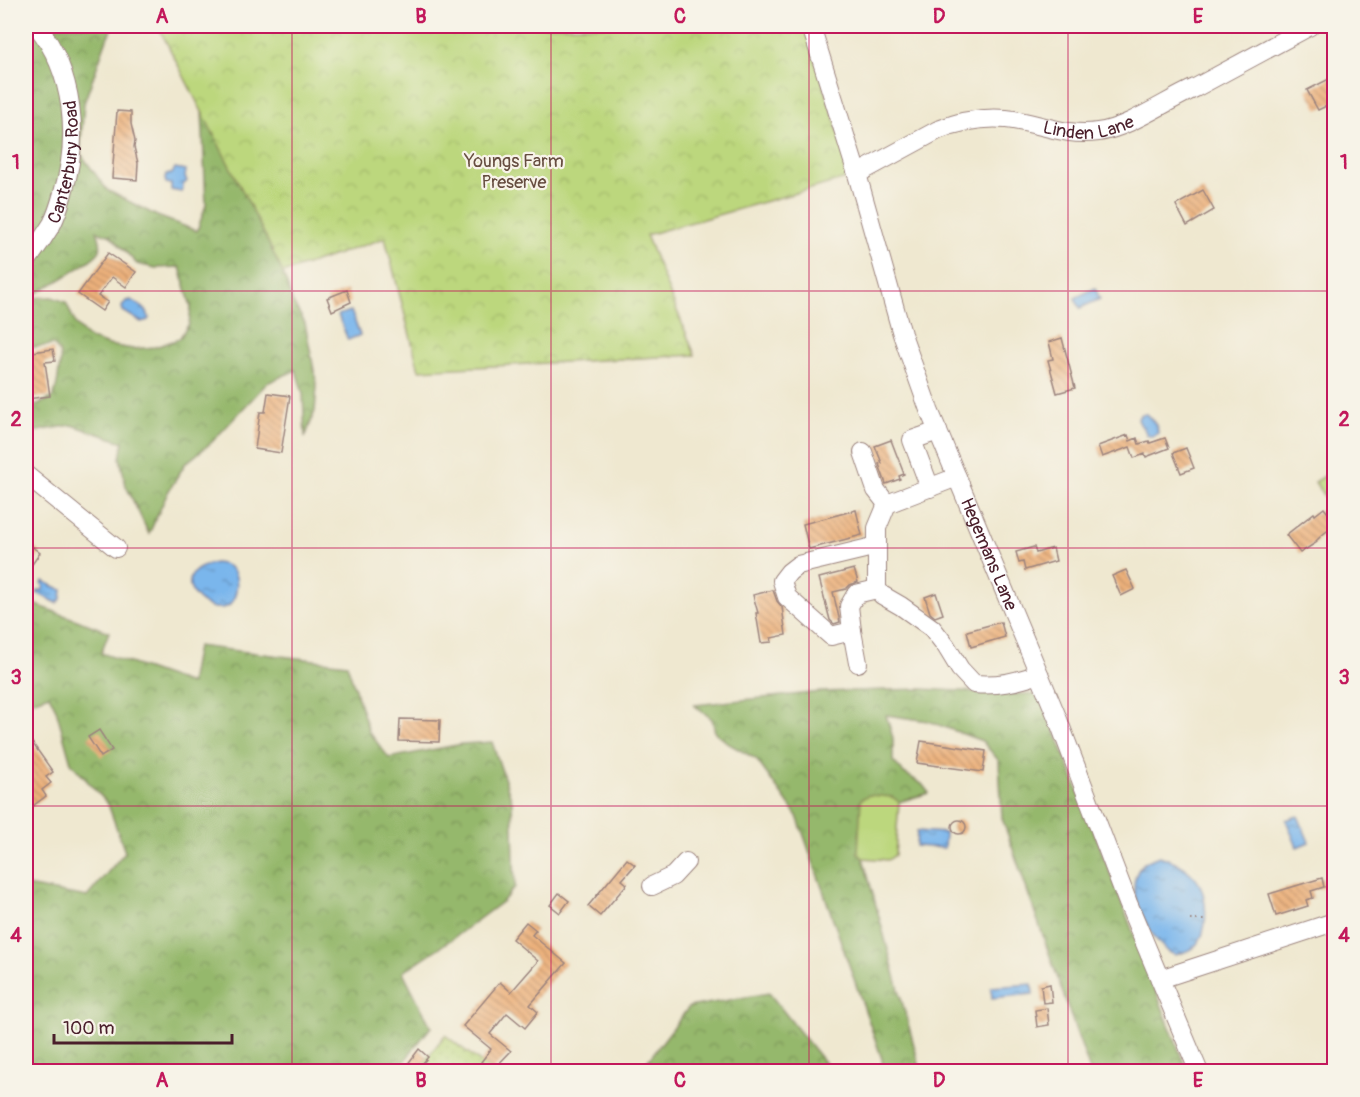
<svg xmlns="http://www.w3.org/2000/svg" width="1360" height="1097" font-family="Pangolin,sans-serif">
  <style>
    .grass { fill: url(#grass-dots); stroke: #837b54; stroke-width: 1.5 }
    .forest { fill: url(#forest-crowns); stroke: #706c4c; stroke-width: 1.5; fill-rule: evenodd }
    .park { fill: url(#park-crowns); stroke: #837b54; stroke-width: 1.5 }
    .pitch { fill: #bcd77d; stroke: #837b54; stroke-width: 1.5 }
    .water { fill: url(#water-ripples); stroke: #626a8c; stroke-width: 1.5 }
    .building { fill: url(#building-back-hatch) }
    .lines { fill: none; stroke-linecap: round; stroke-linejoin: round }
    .minor-casing { stroke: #9c847e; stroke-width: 20 }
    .path { stroke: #9c847e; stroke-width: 2; stroke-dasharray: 1.5 4.5; stroke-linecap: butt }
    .minor { stroke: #fff; stroke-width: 18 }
    .grid { fill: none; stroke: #c2185b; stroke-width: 1.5; stroke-opacity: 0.55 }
    .labels { text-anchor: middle; stroke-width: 4.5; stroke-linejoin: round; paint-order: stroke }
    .street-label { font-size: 18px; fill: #4a1f2b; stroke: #f7f3e8 }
    .park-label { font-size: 18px; fill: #664d40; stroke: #f7f3e8 }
    .neatline { fill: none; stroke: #c2185b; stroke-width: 2 }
    .grid-label { font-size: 20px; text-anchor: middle; font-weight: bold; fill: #c2185b }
  </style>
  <defs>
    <pattern id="grass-dots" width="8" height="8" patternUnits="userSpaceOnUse" patternTransform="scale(1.5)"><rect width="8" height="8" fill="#bcd77d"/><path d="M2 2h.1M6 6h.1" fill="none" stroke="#a3b86c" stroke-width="1.8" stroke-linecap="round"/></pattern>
    <pattern id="forest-crowns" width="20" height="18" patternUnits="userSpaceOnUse" patternTransform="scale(1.5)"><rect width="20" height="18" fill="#95b86c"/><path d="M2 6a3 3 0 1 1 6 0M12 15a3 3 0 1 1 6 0" fill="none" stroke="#7c9559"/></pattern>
    <pattern id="park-crowns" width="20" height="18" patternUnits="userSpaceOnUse" patternTransform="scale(1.5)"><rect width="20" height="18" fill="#bcd77d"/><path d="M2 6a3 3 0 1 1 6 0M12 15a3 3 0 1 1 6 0" fill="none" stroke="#a3b86c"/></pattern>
    <pattern id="water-ripples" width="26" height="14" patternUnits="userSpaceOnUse" patternTransform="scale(1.5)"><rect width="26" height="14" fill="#7ab6ec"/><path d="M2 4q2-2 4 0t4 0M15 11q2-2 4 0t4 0" fill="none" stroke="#6693bf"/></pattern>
    <pattern id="building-back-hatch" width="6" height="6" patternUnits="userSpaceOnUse" patternTransform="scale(1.5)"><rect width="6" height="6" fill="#ecb17b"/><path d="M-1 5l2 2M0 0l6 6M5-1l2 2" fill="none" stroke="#c18f65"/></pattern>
  </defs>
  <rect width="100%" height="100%" fill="#f7f3e8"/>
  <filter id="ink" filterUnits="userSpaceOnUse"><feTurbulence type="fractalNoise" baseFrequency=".0167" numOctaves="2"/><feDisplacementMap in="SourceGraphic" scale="12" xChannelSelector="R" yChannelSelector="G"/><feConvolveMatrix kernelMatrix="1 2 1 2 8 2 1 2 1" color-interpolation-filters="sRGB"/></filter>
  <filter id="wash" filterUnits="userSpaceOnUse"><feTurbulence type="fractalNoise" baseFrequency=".008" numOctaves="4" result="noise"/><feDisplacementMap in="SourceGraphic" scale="24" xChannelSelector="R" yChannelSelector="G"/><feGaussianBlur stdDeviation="1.35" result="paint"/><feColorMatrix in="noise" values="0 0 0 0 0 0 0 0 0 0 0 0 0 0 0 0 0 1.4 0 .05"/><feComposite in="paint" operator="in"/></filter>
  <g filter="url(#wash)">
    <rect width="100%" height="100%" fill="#efe8d0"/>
    <!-- grass -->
    <path class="grass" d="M445,1035L492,1071H417Z"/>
    <!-- forest -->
    <g class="forest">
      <path d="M26,26H114L108,36L84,103L80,153L107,190L157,216L197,231L206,205L202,110L257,219L283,273L293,303L305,323L317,386L315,411L305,438L303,394L296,370L267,383L212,442L185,464L168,492L149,534L126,486L120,458L123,442L72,425L26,433V405C35,408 44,402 53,397C56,390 57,385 58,378C59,365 65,354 53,345L26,348ZM97,231L111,236L137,264L156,268L180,267L191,307L189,324L179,339L155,347L133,349L108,345L89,338L76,325L66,302L52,297L28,298C40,291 96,261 100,250C102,244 99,237 97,231Z"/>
      <path d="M26,601L109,632L101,653L190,684L197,646L347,664L369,732L389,758L462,744L492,742L512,801L515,887L503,901L452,939L403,972L431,1027L410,1053L400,1071H26V886L87,897L125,852L108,804L71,763L56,709L49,695L26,703Z"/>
      <path d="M921,689L1041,695L1187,1071H1090L1002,818L999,761L982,741L928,721L886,715L893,738V761L904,773L922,784L929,793L899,802L892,797L858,853L863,858L921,1071H883L882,1059L797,816L756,759L729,744L715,732L712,719L694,705L821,692Z"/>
      <path d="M769,993L831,1071H640L689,1007Z"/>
    </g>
    <!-- park -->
    <g class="park">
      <path d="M158,26H805L853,177L646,235L695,355L419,370L385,238L283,273L257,219Z"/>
      <path d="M1328,474L1334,485V492L1325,498L1315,482Z"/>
    </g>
    <!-- pitch -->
    <path class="pitch" d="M869,795L892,797L899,802L895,855L888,860L863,858L858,853L861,799Z"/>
    <!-- water -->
    <g class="water">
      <path d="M175,168L186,170L185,177L187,181L183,185L182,192L171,190V184L166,183C164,179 165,177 166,174H172Z"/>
      <path d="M1095,288L1100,299L1080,308L1075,298Z"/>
      <path d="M131,300L147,311L149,318L148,320L141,322L123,311L122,307L126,301Z"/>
      <path d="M351,311L360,335L348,340L338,315Z"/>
      <path d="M1141,414H1146C1152,420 1158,424 1158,433C1154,436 1151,437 1147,435C1145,428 1139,426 1138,418Z"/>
      <path d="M215,563C233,564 239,574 236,591C228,638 151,576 215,563Z"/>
      <path d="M43,581L62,590L61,599L57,603L37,593L39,590L42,591L44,586L42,584Z"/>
      <path d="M1298,816L1309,842L1297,847L1286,820Z"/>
      <path d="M917,831L945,833L944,848L916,846Z"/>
      <path d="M1159,856C1170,859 1180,863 1188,871C1194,876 1200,883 1202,890C1207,906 1208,933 1196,945C1190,951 1183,953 1175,955C1171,953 1166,951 1163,947C1151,935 1134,904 1134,887C1134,880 1137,870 1142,865C1146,861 1154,858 1159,856Z"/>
      <path d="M1032,984L1033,994L992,998L991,987Z"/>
    </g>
    <g id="blocks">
      <!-- building -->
      <g class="building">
        <path d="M1335,76V102L1318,110L1307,90Z"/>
        <path d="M117,111L131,112V124L135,141L134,147L138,163L137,180L112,178Z"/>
        <path d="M1203,190L1214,210L1187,226L1176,205Z"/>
        <path d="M108,253L136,272L126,287L112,277L98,296L108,302L102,311L78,294Z"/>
        <path d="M347,290L351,302L332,311L327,298Z"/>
        <path d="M1062,338L1075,388L1057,393L1048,360L1053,359L1049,342Z"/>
        <path d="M53,349L55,361L45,362L50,396L27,399L26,389V353Z"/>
        <path d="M268,393L290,396L281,453L255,449L260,412H265Z"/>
        <path d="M1128,435L1130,441L1137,438L1139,444L1149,441L1150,443L1165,438L1169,448L1146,457L1145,454L1134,458L1130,447L1102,457L1098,446Z"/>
        <path d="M891,440L904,474L899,476L900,479L886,484L879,464L882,463L875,446Z"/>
        <path d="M1186,448L1194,468L1181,473L1173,453Z"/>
        <path d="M1324,508L1335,522V525L1322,535L1316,541L1317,542L1300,553L1286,535L1314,513L1315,515Z"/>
        <path d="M856,510L862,535L809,549L803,524Z"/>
        <path d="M26,542L40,553L26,573Z"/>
        <path d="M1034,547L1036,553L1053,548L1056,561L1025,570L1023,562L1019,563L1016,552Z"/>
        <path d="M854,569L858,582L850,585L846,589L833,592L840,622L834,624L830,620L819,578Z"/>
        <path d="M1126,570L1135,589L1121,596L1112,576Z"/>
        <path d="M773,590L777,601L782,607L786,635L771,638L772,642L761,643L756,613H758L753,595Z"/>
        <path d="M936,593L943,614L935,617L930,613L925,597Z"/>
        <path d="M1001,622L1005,637L971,647L967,631Z"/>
        <path d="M400,719L440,720L439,742L399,741Z"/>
        <path d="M99,730L112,750L101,757L88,737Z"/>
        <path d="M26,734L53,772L46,777L51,783L42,790L46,796L26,811V769L31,765L26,758Z"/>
        <path d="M921,741L986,751L983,772L917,763Z"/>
        <circle cx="959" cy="827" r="7"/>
        <path d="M627,859L635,865L622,880L627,884L600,916L588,906Z"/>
        <path d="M1322,878L1324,887L1311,891L1313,898L1306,900L1308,906L1276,916L1269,894Z"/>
        <path d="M559,893L569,901L560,913L550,905Z"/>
        <path d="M526,922L536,930L532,935L566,963L530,1005L538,1012L525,1028L507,1013L490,1034L511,1051L492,1071L481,1062L491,1049L463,1026L500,982L511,992L538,961L512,939Z"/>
        <path d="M1050,984L1052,1002L1043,1003L1041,986Z"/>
        <path d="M1047,1008L1049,1025L1037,1027L1035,1010Z"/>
        <path d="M419,1049L428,1057L416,1071L407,1065Z"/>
      </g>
    </g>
  </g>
  <g filter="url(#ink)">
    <use href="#blocks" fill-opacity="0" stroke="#9c847e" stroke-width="1.5"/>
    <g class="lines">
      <!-- minor casing -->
      <g class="minor-casing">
        <g id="minor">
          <path id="s1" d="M811,26L857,174L902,334L929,410L1057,717L1128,903L1199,1072"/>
          <path id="s2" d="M857,174L938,130C960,121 982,117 1006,119C1038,122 1064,137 1098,132C1128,128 1166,101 1195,88L1310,26"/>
          <path id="s3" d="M26,262C35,250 44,237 52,224C57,214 60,204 63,193C80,138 74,72 37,26"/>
          <path d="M863,452L876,490L887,504"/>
          <path d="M26,475L116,548"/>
          <path d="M957,477L887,504L877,528V589L882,595L901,606L932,628L946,646L960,669L974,684C998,686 1016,682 1039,674"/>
          <path d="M930,488L912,440L938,431"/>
          <path d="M877,546L798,565L789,572L782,581L787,597L831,636L852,631L849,606L856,594L877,589"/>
          <path d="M852,631L858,663"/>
          <path d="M652,886L673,876L686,862"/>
          <path d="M1160,979L1334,922"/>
        </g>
      </g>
      <!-- path -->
      <path class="path" d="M1190,920H1207"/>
      <!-- minor -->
      <use href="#minor" class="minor"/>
    </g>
  </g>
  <!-- grid -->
  <path class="grid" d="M292,26V1072M551,26V1072M809,26V1072M1068,26V1072M26,291H1334M26,548H1334M26,806H1334"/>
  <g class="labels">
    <!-- street labels -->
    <g class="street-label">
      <text dy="6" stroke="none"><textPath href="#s2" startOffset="246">Linden Lane</textPath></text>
      <text dy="6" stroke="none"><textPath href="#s3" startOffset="110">Canterbury Road</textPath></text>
      <text dy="6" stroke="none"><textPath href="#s1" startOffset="558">Hegemans Lane</textPath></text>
    </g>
    <!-- park labels -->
    <g class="park-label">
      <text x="514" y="167">Youngs Farm<tspan x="514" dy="21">Preserve</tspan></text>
    </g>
  </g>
  <!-- margin -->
  <rect width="1360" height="1097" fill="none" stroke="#f7f3e8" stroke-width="66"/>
  <!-- scale -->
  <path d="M54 1034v9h178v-9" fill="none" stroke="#4a1f2b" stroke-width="3"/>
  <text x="63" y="1034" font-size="18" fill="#4a1f2b" stroke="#f7f3e8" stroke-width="4.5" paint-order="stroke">100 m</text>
  <rect x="33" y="33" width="1294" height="1031" class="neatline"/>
  <g class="grid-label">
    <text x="162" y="23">A</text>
    <text x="421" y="23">B</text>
    <text x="680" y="23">C</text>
    <text x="939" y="23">D</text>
    <text x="1198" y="23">E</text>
    <text x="16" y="169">1</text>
    <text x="1344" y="169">1</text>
    <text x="16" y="426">2</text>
    <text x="1344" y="426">2</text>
    <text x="16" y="684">3</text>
    <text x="1344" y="684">3</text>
    <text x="16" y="942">4</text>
    <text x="1344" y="942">4</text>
    <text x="162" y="1087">A</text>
    <text x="421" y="1087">B</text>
    <text x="680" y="1087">C</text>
    <text x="939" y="1087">D</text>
    <text x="1198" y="1087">E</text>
  </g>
</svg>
